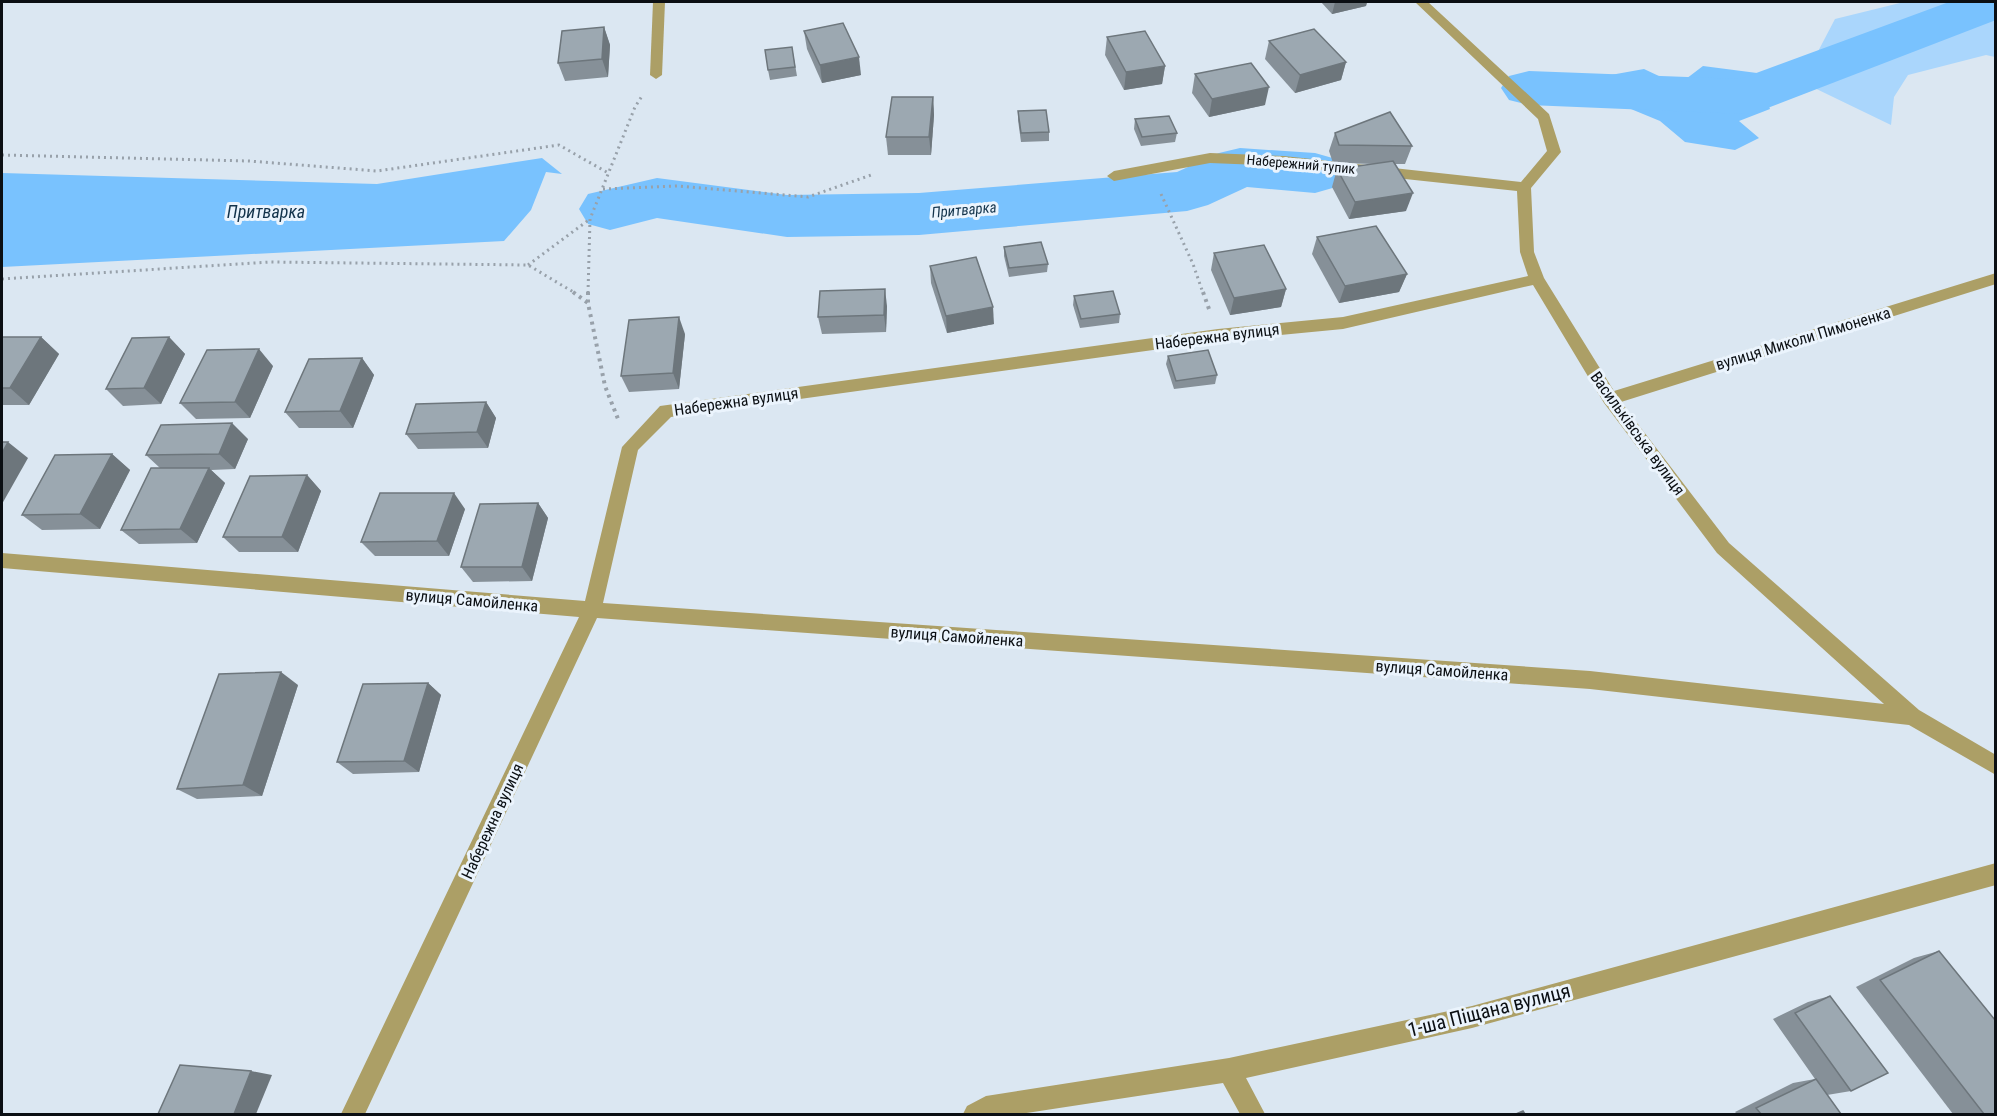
<svg xmlns="http://www.w3.org/2000/svg" width="1997" height="1116" font-family="'Roboto Condensed',sans-serif">
  <style>
    .green { fill: #aad6fc }
    .water { fill: #79c2fe }
    .lines { fill: none; stroke-linecap: round; stroke-linejoin: round }
    .river { fill: #79c2fe; fill-rule: evenodd }
    .path-far1 { stroke: #98a1aa; stroke-width: 3; stroke-dasharray: 2 4; stroke-linecap: butt }
    .path { stroke: #98a1aa; stroke-width: 4; stroke-dasharray: 3 4.5; stroke-linecap: butt }
    .minor { fill: #ac9f66; fill-rule: evenodd }
    .wall { fill: #869098 }
    .shaded-wall { fill: #6d767c }
    .building { fill: #9ca8b1; stroke: #6d767c; stroke-width: 1.5 }
    .labels { text-anchor: middle; stroke-width: 6; stroke-linejoin: round; paint-order: stroke }
    .far-street-label { font-size: 14px; fill: #0b0f13; stroke: #ebf4fd }
    .far-water-label { font-size: 15px; font-style: italic; fill: #13334b; stroke: #ebf4fd }
    .street-label { font-size: 16px; fill: #0b0f13; stroke: #ebf4fd }
    .water-label { font-size: 18px; font-style: italic; fill: #13334b; stroke: #ebf4fd }
    .near-street-label { font-size: 20px; fill: #0b0f13; stroke: #ebf4fd }
  </style>
  <rect width="100%" height="100%" fill="#dbe7f2"/>
  <!-- green -->
  <path class="green" d="M1904,2H1995V57L1986,55L1908,75L1894,97L1891,125L1802,82L1835,19Z"/>
  <!-- water -->
  <g class="water">
    <path d="M1703,66L1757,73L1770,109L1739,121L1759,138L1735,150L1685,142L1660,121L1597,95L1605,76L1644,69L1678,85Z"/>
    <path d="M542,158L562,174L546,172L531,210L504,241L2,267V173L377,184Z"/>
  </g>
  <g class="lines">
    <!-- river -->
    <g class="river">
      <path d="M1949,2H1996V20L1765,109L1745,114L1529,105L1509,100L1501,88L1509,76L1529,71L1740,79Z"/>
      <path d="M1240,148L1315,153L1336,159L1345,173L1336,187L1315,193L1247,187L1208,205L1187,211L919,235L787,237L657,218L610,230L588,224L579,209L588,194L657,178L787,195L919,193L1177,172L1219,153Z"/>
    </g>
    <!-- path-far1 -->
    <g class="path-far1">
      <path d="M2,155L249,161L377,171L559,145L610,174"/>
      <path d="M603,189L678,186L808,197L874,174"/>
      <path d="M1161,194L1193,264L1203,293"/>
      <path d="M528,265L590,219"/>
      <path d="M2,279L270,262L528,265L575,293"/>
      <path d="M588,293L590,219L635,107L642,96"/>
    </g>
    <!-- path -->
    <g class="path">
      <path d="M573,292L588,303"/>
      <path d="M588,292V303L605,386L618,419"/>
      <path d="M1203,292L1209,309"/>
    </g>
    <!-- minor -->
    <g class="minor">
      <path d="M653,2H665L662,75L656,79L650,75Z"/>
      <path d="M1415,2H1428L1549,114L1561,152L1531,188L1534,252L1544,278L1614,391L1996,273V284L1621,402L1729,543L1919,710L1996,755V775L1909,725L1590,689L597,618L365,1114H341L579,617L2,568V553L585,601L622,447L660,406L1218,329L1343,317L1528,276L1520,252L1517,191L1284,166L1210,163L1114,181L1107,176L1114,171L1210,153L1284,156L1521,182L1547,151L1538,119ZM1533,285L1604,403L1717,553L1884,704L1590,671L603,603L638,450L671,417L1218,341L1343,329Z"/>
      <path d="M1996,863V885L1472,1028L1246,1078L1265,1114H1240L1223,1083L1020,1114H963L967,1106L986,1096L1229,1058L1472,1006Z"/>
    </g>
  </g>
  <!-- wall -->
  <g class="wall">
    <path d="M1321,2H1367L1366,6L1332,14Z"/>
    <path d="M604,27L610,45L608,77L565,81L558,63Z"/>
    <path d="M804,31L861,75L822,83L807,49Z"/>
    <path d="M1107,37L1165,66L1162,84L1124,90L1105,55Z"/>
    <path d="M1269,41L1346,62L1341,80L1295,93L1265,59Z"/>
    <path d="M792,47L797,76L770,80L768,70Z"/>
    <path d="M1195,74L1265,105L1209,117L1192,93Z"/>
    <path d="M933,97L934,115L931,155H888L886,137Z"/>
    <path d="M1018,111L1049,132V141L1021,142L1018,120Z"/>
    <path d="M1135,119L1177,133L1175,142L1141,146L1134,129Z"/>
    <path d="M1335,133L1412,146L1405,164H1395L1406,211L1349,219L1332,187L1337,169L1376,164L1333,163L1329,151Z"/>
    <path d="M1317,237L1407,274L1399,292L1339,303L1312,254Z"/>
    <path d="M1004,247L1048,264L1047,272L1009,277L1004,256Z"/>
    <path d="M1214,253L1286,289L1281,307L1230,315L1211,270Z"/>
    <path d="M930,266L994,324L947,333L931,283Z"/>
    <path d="M1074,296L1120,314L1119,323L1080,328L1073,305Z"/>
    <path d="M887,306L886,332L822,334L818,317Z"/>
    <path d="M685,334L679,389L629,392L621,376Z"/>
    <path d="M2,337H41L59,354L29,405H2Z"/>
    <path d="M169,337L185,354L161,404L123,406L106,389Z"/>
    <path d="M1168,356L1217,375L1215,384L1174,389L1166,364Z"/>
    <path d="M362,358L374,375L353,428H299L285,412Z"/>
    <path d="M273,366L250,418L196,419L180,403Z"/>
    <path d="M486,402L496,418L488,448L418,449L406,434Z"/>
    <path d="M248,439L235,469L211,470L225,483L197,543L139,544L121,530L160,468L146,455Z"/>
    <path d="M112,454L130,470L100,529L42,530L22,515Z"/>
    <path d="M307,475L321,491L298,552H239L223,537Z"/>
    <path d="M538,503L548,518L532,581L473,582L461,567Z"/>
    <path d="M465,509L449,556H375L361,542Z"/>
    <path d="M428,683L441,695L419,772L353,774L337,762Z"/>
    <path d="M298,685L262,796L197,799L177,789Z"/>
    <path d="M1939,951L1995,1114H1953L1856,987L1914,958Z"/>
    <path d="M1830,996L1851,1091L1827,1095L1841,1114H1737L1735,1112L1793,1083L1815,1079L1773,1019L1808,1002Z"/>
  </g>
  <!-- shaded-wall -->
  <g class="shaded-wall">
    <path d="M1335,2H1367L1366,6L1332,14Z"/>
    <path d="M604,27L610,45L608,77L602,59Z"/>
    <path d="M859,57L861,75L822,83L820,65Z"/>
    <path d="M1346,62L1341,80L1295,93L1300,75Z"/>
    <path d="M1165,66L1162,84L1124,90L1126,72Z"/>
    <path d="M1269,87L1265,105L1209,117L1212,99Z"/>
    <path d="M933,97L934,115L931,155L929,137Z"/>
    <path d="M1413,193L1406,211L1349,219L1355,202Z"/>
    <path d="M1407,274L1399,292L1339,303L1345,286Z"/>
    <path d="M885,289L887,306L886,332L884,315Z"/>
    <path d="M1286,289L1281,307L1230,315L1234,298Z"/>
    <path d="M993,307L994,324L947,333L946,316Z"/>
    <path d="M679,317L685,334L679,389L673,373Z"/>
    <path d="M41,337L59,354L29,405L10,388Z"/>
    <path d="M169,337L185,354L161,404L144,388Z"/>
    <path d="M259,349L273,366L250,418L235,402Z"/>
    <path d="M362,358L374,375L353,428L340,411Z"/>
    <path d="M486,402L496,418L488,448L477,432Z"/>
    <path d="M232,423L248,439L235,469L219,454Z"/>
    <path d="M8,442L28,458L2,504V453Z"/>
    <path d="M112,454L130,470L100,529L80,514Z"/>
    <path d="M209,468L225,483L197,543L180,529Z"/>
    <path d="M307,475L321,491L298,552L282,537Z"/>
    <path d="M454,493L465,509L449,556L437,541Z"/>
    <path d="M538,503L548,518L532,581L522,567Z"/>
    <path d="M281,672L298,685L262,796L243,785Z"/>
    <path d="M428,683L441,695L419,772L404,761Z"/>
    <path d="M251,1071L272,1075L256,1114H234Z"/>
  </g>
  <!-- building -->
  <g class="building">
    <path d="M843,23L859,57L820,65L804,31Z"/>
    <path d="M604,27L602,59L558,63L562,31Z"/>
    <path d="M1314,29L1346,62L1300,75L1269,41Z"/>
    <path d="M1145,31L1165,66L1126,72L1107,37Z"/>
    <path d="M792,47L795,67L768,70L765,50Z"/>
    <path d="M1251,63L1269,87L1212,99L1195,74Z"/>
    <path d="M892,97H933L929,137H886Z"/>
    <path d="M1046,110L1049,132L1021,133L1018,111Z"/>
    <path d="M1390,112L1412,146L1339,145L1335,133Z"/>
    <path d="M1169,116L1177,133L1142,137L1135,119Z"/>
    <path d="M1393,161L1413,193L1355,202L1337,169Z"/>
    <path d="M1376,226L1407,274L1345,286L1317,237Z"/>
    <path d="M1041,242L1048,264L1009,268L1004,247Z"/>
    <path d="M1264,245L1286,289L1234,298L1214,253Z"/>
    <path d="M976,257L993,307L946,316L930,266Z"/>
    <path d="M885,289L884,315L818,317L820,291Z"/>
    <path d="M1113,291L1120,314L1081,319L1074,296Z"/>
    <path d="M679,317L673,373L621,376L629,320Z"/>
    <path d="M2,337H41L10,388H2Z"/>
    <path d="M169,337L144,388L106,389L132,338Z"/>
    <path d="M259,349L235,402L180,403L207,350Z"/>
    <path d="M1208,350L1217,375L1176,381L1168,356Z"/>
    <path d="M362,358L340,411L285,412L309,359Z"/>
    <path d="M486,402L477,432L406,434L416,404Z"/>
    <path d="M232,423L219,454L146,455L161,425Z"/>
    <path d="M2,442H8L2,453Z"/>
    <path d="M112,454L80,514L22,515L55,455Z"/>
    <path d="M151,468H209L180,529L121,530Z"/>
    <path d="M307,475L282,537H223L250,476Z"/>
    <path d="M380,493H454L437,541L361,542Z"/>
    <path d="M538,503L522,567H461L480,504Z"/>
    <path d="M281,672L243,785L177,789L219,674Z"/>
    <path d="M428,683L404,761L337,762L363,684Z"/>
    <path d="M1939,951L1995,1020V1114H1984L1880,980Z"/>
    <path d="M1830,996L1888,1073L1851,1091L1795,1013Z"/>
    <path d="M180,1065L251,1071L234,1114H158Z"/>
    <path d="M1816,1079L1841,1114H1761L1756,1108Z"/>
    <path d="M1523,1111L1525,1114H1516Z"/>
  </g>
  <g class="labels">
    <!-- far-street labels -->
    <g class="far-street-label">
      <text transform="translate(1301 164) rotate(5)" y="5">Набережний тупик</text>
    </g>
    <!-- far-water labels -->
    <g class="far-water-label">
      <text transform="translate(964 210) rotate(-5)" y="5">Притварка</text>
    </g>
    <!-- street labels -->
    <g class="street-label">
      <text transform="translate(1217 336) rotate(-7)" y="6">Набережна вулиця</text>
      <text transform="translate(1803 338) rotate(-17)" y="6">вулиця Миколи Пимоненка</text>
      <text transform="translate(736 401) rotate(-8)" y="6">Набережна вулиця</text>
      <text transform="translate(1638 433) rotate(54)" y="6">Васильківська вулиця</text>
      <text transform="translate(472 600) rotate(5)" y="6">вулиця Самойленка</text>
      <text transform="translate(957 636) rotate(4)" y="6">вулиця Самойленка</text>
      <text transform="translate(1442 670) rotate(4)" y="6">вулиця Самойленка</text>
      <text transform="translate(492 821) rotate(-65)" y="6">Набережна вулиця</text>
    </g>
    <!-- water labels -->
    <g class="water-label">
      <text x="266" y="218">Притварка</text>
    </g>
    <!-- near-street labels -->
    <g class="near-street-label">
      <text transform="translate(1489 1010) rotate(-14)" y="7">1-ша Піщана вулиця</text>
    </g>
  </g>
  <!-- border -->
  <rect width="1997" height="1116" fill="none" stroke="#0b0f13" stroke-width="6"/>
</svg>
